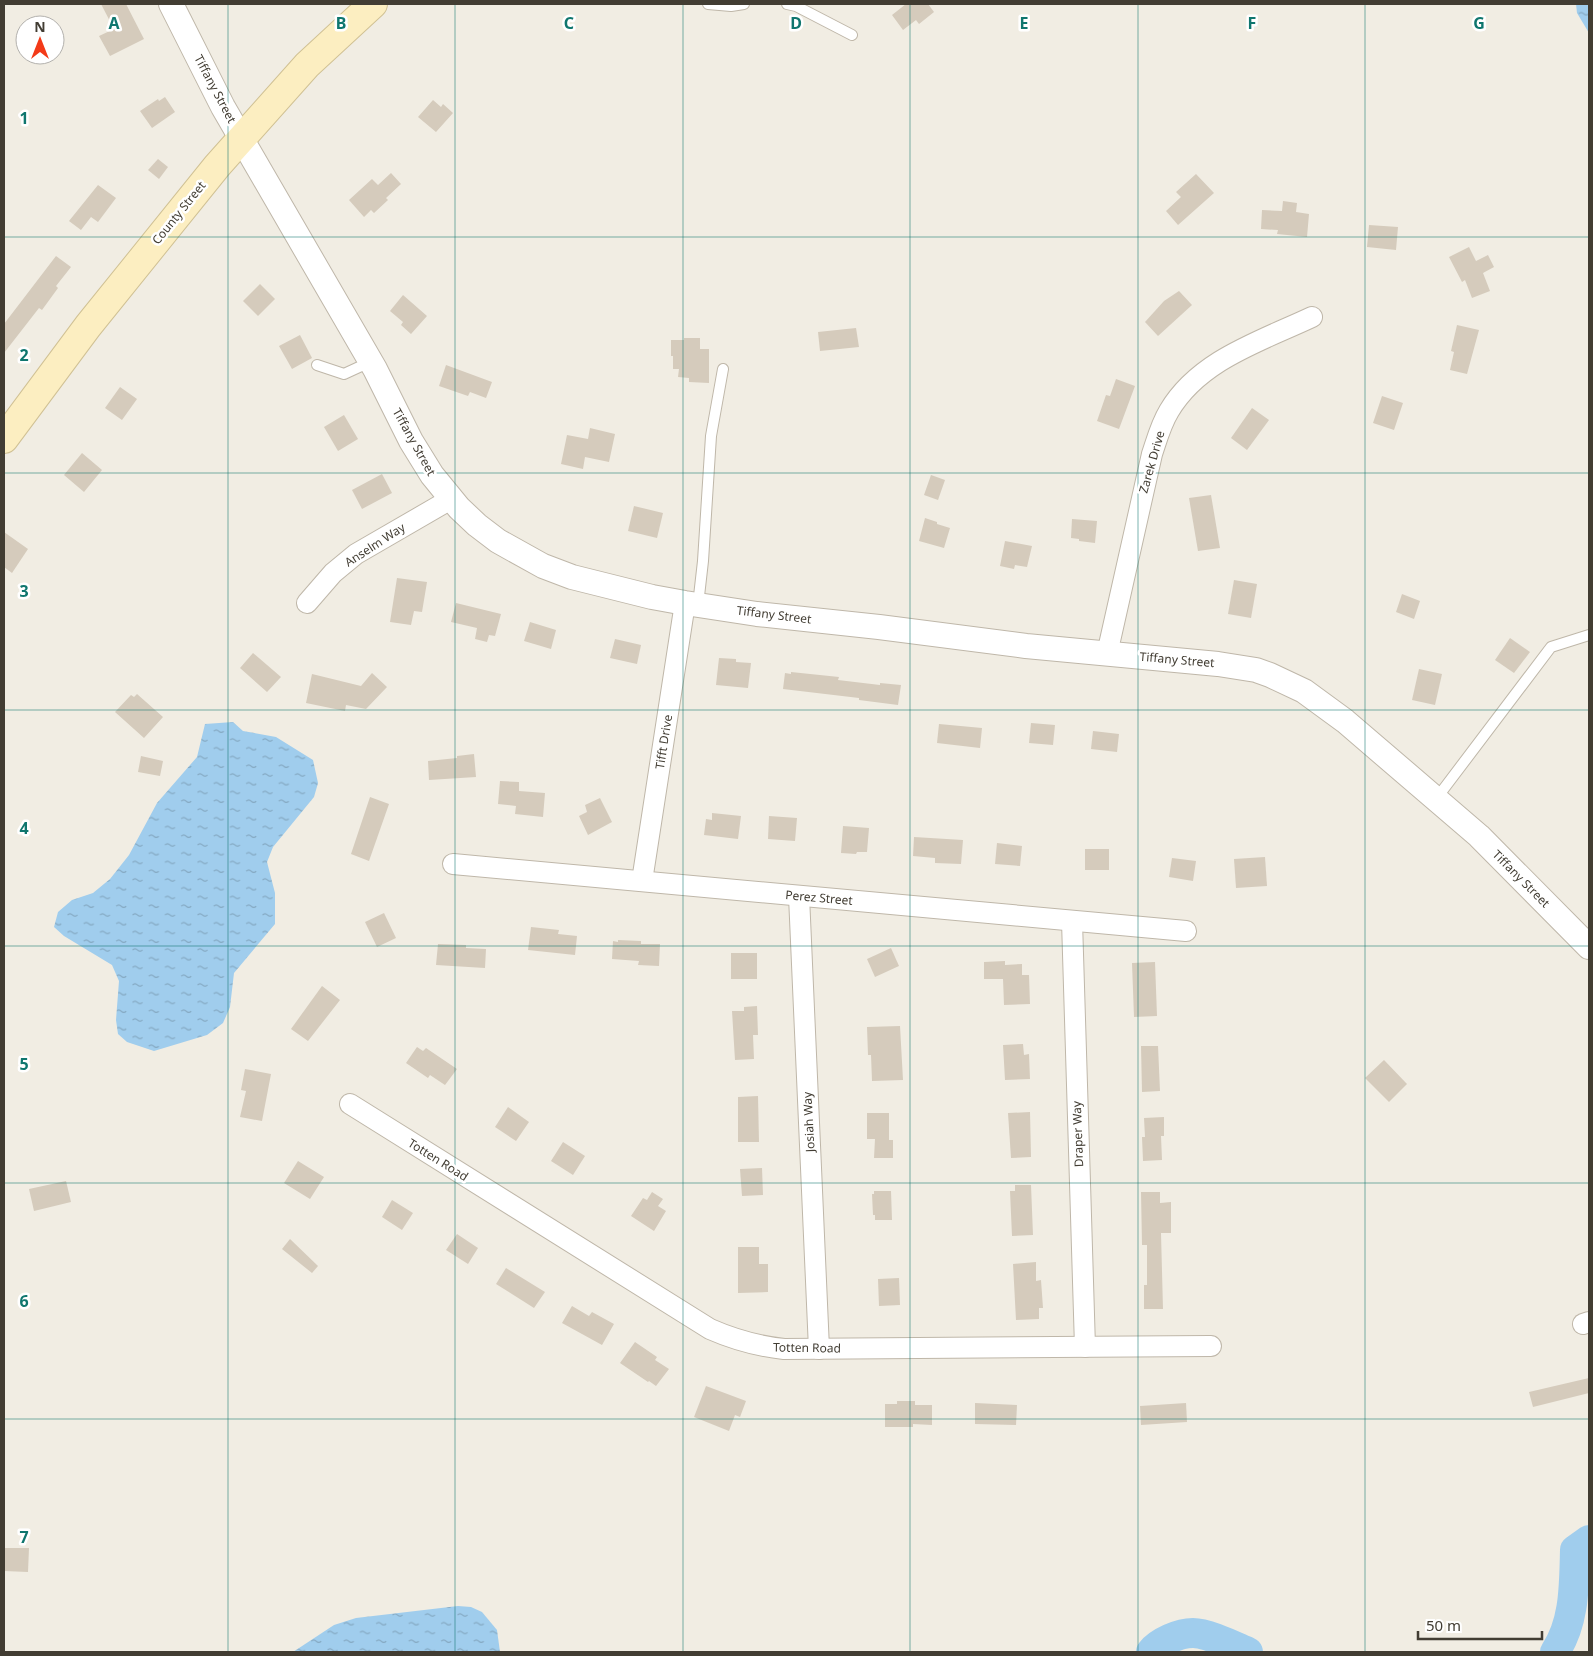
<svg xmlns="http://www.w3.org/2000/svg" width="1593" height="1656" font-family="'Noto Sans',sans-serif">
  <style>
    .water { fill: url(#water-ripples) }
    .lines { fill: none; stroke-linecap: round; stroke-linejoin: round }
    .river { stroke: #a0cded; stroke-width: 30 }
    .building { fill: #d5cbbc }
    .service-casing { stroke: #bfb7a9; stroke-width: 12 }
    .minor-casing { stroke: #bfb7a9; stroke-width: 22 }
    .tertiary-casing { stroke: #bfb7a9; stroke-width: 26 }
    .secondary-casing { stroke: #d0c194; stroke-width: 30 }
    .service { stroke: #fff; stroke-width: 10 }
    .minor { stroke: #fff; stroke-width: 20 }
    .tertiary { stroke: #fff; stroke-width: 24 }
    .secondary { stroke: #fceec1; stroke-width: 28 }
    .grid { fill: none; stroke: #0f766e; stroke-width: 1; stroke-opacity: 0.55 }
    .labels { text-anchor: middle; stroke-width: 5; stroke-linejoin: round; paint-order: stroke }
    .street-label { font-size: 12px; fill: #423d33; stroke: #fff }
    .grid-label { font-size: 16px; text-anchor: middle; font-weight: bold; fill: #0f766e; stroke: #fff; stroke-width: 5; stroke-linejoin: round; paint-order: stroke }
  </style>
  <defs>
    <pattern id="water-ripples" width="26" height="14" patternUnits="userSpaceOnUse" patternTransform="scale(1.25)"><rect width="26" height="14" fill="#a0cded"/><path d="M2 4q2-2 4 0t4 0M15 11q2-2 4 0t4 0" fill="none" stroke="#84a8c1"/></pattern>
  </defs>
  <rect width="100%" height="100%" fill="#f1ede3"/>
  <!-- water -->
  <g class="water">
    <path d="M1576,4H1589V33L1577,13Z"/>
    <path d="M233,722L243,731L276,737L313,760L318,783L314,797L273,847L267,862L275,893V924L234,973L230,1007L223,1023L207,1035L154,1051L127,1042L118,1034L116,1020L119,981L112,965L64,936L54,927L58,912L72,900L93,893L110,879L129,855L157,803L197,757L205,724Z"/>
    <path d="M458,1606L471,1607L482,1612L497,1630L500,1652H293L334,1625L356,1618Z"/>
  </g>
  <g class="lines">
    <!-- river -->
    <g class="river">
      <path d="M1151,1652C1159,1642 1179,1633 1193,1633C1208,1633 1234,1646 1248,1652"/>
      <path d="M1555,1652C1575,1622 1574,1585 1575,1550L1589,1540"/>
    </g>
  </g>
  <!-- building -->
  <g class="building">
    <path d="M101,4H126L144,39L110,56L99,36L114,29Z"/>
    <path d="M906,4H928L934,12L919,24L916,20L903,30L892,15Z"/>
    <path d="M165,97L175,112L152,128L140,111L158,99L159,101Z"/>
    <path d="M433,100L441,107L443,104L453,113L436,132L418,117Z"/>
    <path d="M158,159L168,167L159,179L148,170Z"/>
    <path d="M391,173L401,184L386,198L388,200L374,213L371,210L364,217L349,200L372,179L378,185Z"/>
    <path d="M1196,174L1214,193L1178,225L1166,211L1181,197L1176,192Z"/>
    <path d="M98,185L116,198L98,222L91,217L81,230L69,221Z"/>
    <path d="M1283,201L1297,203L1296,212L1309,214L1307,237L1277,234L1278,230L1261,229L1262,210L1282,211Z"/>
    <path d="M1369,225L1398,227L1396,250L1367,247Z"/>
    <path d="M1469,247L1476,261L1488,255L1494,267L1483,273L1490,291L1472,298L1465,280L1462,282L1449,257Z"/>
    <path d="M56,256L71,267L56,286L58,288L42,310L39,308L4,353V324Z"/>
    <path d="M260,284L275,299L258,316L243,301Z"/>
    <path d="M1179,291L1192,305L1158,336L1145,322L1164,301Z"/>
    <path d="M403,295L427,316L411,334L401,325L403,322L390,311Z"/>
    <path d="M1457,325L1479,330L1467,374L1450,370L1454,352L1451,351Z"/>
    <path d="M856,328L859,347L820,351L818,332Z"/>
    <path d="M300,335L312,358L292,369L279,346Z"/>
    <path d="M684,338H700V349H709V383L689,382V378L678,377L679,369H673V356H671V340H684Z"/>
    <path d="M446,365L492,382L486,398L470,392L468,396L439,386Z"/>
    <path d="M1116,379L1135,386L1119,429L1097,421L1106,395L1110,396Z"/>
    <path d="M120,387L137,399L122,420L105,408Z"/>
    <path d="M1382,396L1403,403L1394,430L1373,423Z"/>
    <path d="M1252,408L1269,420L1247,450L1231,438Z"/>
    <path d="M344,415L358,439L338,451L324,427Z"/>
    <path d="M590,428L615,434L609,462L585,457L583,469L561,464L567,435L588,439Z"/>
    <path d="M82,453L102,470L84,492L64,475Z"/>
    <path d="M382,474L392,493L362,509L352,490Z"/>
    <path d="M931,475L945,480L938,500L924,495Z"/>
    <path d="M1211,495L1220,548L1198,551L1189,498Z"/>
    <path d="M634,506L663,513L657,538L628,531Z"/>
    <path d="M925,518L937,522V524L950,528L944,548L919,541Z"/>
    <path d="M1072,519L1097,521L1095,543L1079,541V539L1071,538Z"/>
    <path d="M4,532L28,549L12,573L4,567Z"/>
    <path d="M1005,541L1032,546L1027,567L1015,565L1014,569L1000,566Z"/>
    <path d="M397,578L427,582L422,612L414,611L411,625L390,622Z"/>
    <path d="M1234,580L1257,584L1251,618L1228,614Z"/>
    <path d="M1402,594L1420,601L1414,619L1396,612Z"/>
    <path d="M456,603L501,614L495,636L489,635L487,642L475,639L477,628L451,622Z"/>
    <path d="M530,622L556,630L551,649L524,641Z"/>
    <path d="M1510,638L1530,652L1514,673L1495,660Z"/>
    <path d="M615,639L641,645L637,664L610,658Z"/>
    <path d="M253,653L281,677L267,692L240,668Z"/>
    <path d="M719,658L736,659V662L751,663L748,688L716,685Z"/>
    <path d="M1419,669L1442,674L1435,705L1412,700Z"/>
    <path d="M791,672L839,677L838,680L880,685V683L901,685L898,705L859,700V698L783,689L785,673L791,674Z"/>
    <path d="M372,673L387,687L366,709L346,705L345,711L306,703L312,674L361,686Z"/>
    <path d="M137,694L163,717L144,738L115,712L131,695L134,697Z"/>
    <path d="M1031,723L1055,725L1053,745L1029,743Z"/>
    <path d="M939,724L982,728L980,748L937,743Z"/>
    <path d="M1093,731L1119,734L1117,752L1091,749Z"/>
    <path d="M474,754L476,777L429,780L428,761L457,758V756Z"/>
    <path d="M141,756L163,761L160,776L138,772Z"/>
    <path d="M500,781L519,782V791L545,793L543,817L515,814L516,806L498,804Z"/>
    <path d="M370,797L389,804L369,861L351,854Z"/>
    <path d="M600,798L612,822L588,835L579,816L587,812L585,805Z"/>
    <path d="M712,813L741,816L738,839L704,835L706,819L712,820Z"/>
    <path d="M769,816L797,818L795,841L768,839Z"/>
    <path d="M843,826L869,828L867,852H857L856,854L841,853Z"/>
    <path d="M914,837L963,840L961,864L935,863V858L913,856Z"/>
    <path d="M997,843L1022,846L1020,866L995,864Z"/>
    <rect x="1085" y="849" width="24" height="21"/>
    <path d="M1265,857L1267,886L1236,888L1234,859Z"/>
    <path d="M1172,858L1196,861L1193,881L1169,877Z"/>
    <path d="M384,913L396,938L377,947L365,922Z"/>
    <path d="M531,927L559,930L558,934L577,936L575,955L528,950Z"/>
    <path d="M618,940L641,941V944H660L659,966L638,965L639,961L612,959L613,941L618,942Z"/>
    <path d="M438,944L466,945V948L486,949L485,968L436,965Z"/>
    <path d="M891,948L899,966L875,977L867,959Z"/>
    <rect x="731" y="953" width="26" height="26"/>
    <path d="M1005,961V965L1022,964V975H1029L1030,1004L1004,1005L1003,979H984V962Z"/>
    <path d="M1155,962L1157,1016L1134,1017L1132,963Z"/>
    <path d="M322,986L340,1000L308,1041L291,1029Z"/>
    <path d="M757,1006L758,1035H753L754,1059L735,1060L732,1011H744V1007Z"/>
    <path d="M900,1026L903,1080L872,1081L871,1055H868L867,1027Z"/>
    <path d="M1023,1044L1024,1055L1029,1054L1030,1079L1005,1080L1003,1045Z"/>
    <path d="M1141,1046H1158L1160,1091L1142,1092Z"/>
    <path d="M417,1047L423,1051L426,1048L457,1069L445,1085L430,1075L428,1078L406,1063Z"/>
    <path d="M1384,1060L1407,1084L1389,1102L1365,1078Z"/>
    <path d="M245,1069L271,1074L262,1121L240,1117L246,1091L241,1090Z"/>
    <path d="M758,1096L759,1142H738V1097Z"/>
    <path d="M508,1107L529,1122L516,1141L495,1127Z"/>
    <path d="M1030,1112L1031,1157L1011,1158L1008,1113Z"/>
    <path d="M867,1113H889V1140H893V1158H874L875,1139H867Z"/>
    <path d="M1164,1117V1136H1161L1162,1160L1143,1161L1142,1137H1145L1144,1118Z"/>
    <path d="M563,1142L585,1156L573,1175L551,1161Z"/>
    <path d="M298,1161L324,1177L310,1199L284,1183Z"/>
    <path d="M762,1168L763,1195L742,1196L740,1169Z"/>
    <path d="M66,1181L71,1202L34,1211L29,1189Z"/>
    <path d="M1015,1185H1031L1033,1235L1012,1236L1010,1191H1015Z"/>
    <path d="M874,1191H891L892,1220H875V1215H873L872,1194H874Z"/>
    <path d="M652,1192L663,1199L658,1206L666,1211L654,1231L631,1216L643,1198L647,1200Z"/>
    <path d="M1141,1192H1160V1203L1171,1202V1233H1161L1163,1309H1144V1285H1147V1245H1142Z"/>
    <path d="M392,1200L413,1213L402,1230L382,1217Z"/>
    <path d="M457,1234L478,1248L468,1264L446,1250Z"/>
    <path d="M290,1239L318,1266L312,1273L282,1249Z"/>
    <path d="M738,1247H759V1264H768V1292L738,1293Z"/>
    <path d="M1036,1262V1281L1041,1280L1043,1308H1039V1319L1016,1320L1013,1264Z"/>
    <path d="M506,1268L545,1292L534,1308L496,1284Z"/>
    <path d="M899,1278L900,1305L879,1306L878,1279Z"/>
    <path d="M572,1306L589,1316L592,1312L614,1324L602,1345L562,1323Z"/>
    <path d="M635,1342L657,1357L655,1360L669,1369L656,1386L649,1381L648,1382L620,1363Z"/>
    <path d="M1589,1378V1393L1533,1407L1529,1392Z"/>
    <path d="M706,1386L746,1401L740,1417L735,1415L729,1431L694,1417Z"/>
    <path d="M897,1401H915V1405H932V1425L913,1424V1427H885V1404H897Z"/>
    <path d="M975,1403L1017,1405L1016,1425L975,1424Z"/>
    <path d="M1186,1403L1187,1422L1141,1425L1140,1406Z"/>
    <path d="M4,1548H29L28,1572L4,1571Z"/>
  </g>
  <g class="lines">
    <!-- service casing -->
    <g class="service-casing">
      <g id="service">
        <path d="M708,4L731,6L744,4"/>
        <path d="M787,4L796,6L852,35"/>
        <path d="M317,365L344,374L370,362"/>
        <path d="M698,605L703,561L711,436L723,369"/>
        <path d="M1436,799L1551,647L1589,635"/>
      </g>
    </g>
    <!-- minor casing -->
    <g class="minor-casing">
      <g id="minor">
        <path d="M307,603L333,573L356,554L451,499"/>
        <path d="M1107,654L1152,454C1157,439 1161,424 1169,411C1199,360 1261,341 1312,317"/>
        <path d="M453,864L1186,931"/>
        <path d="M642,881L685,603"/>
        <path d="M799,896L819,1349"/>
        <path d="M1072,921L1085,1347"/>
        <path d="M350,1104L710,1329C735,1340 756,1346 784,1349L1211,1346"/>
        <path d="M1583,1324L1589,1322"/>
      </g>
    </g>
    <!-- tertiary casing -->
    <g class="tertiary-casing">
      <path id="tertiary" d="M171,4L223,107L375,369L411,441L432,475L459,508L477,525L498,541L543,566L572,577L652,597L685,603L757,614L879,627L1026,646L1218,664L1256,670L1270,675L1304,691L1345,721L1479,836L1589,947"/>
    </g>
    <!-- secondary casing -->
    <g class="secondary-casing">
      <path id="secondary" d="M4,439L88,326L217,166L307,65L373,4"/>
    </g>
    <!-- service -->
    <use href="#service" class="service"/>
    <!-- minor -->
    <use href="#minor" class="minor"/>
    <!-- tertiary -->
    <use href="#tertiary" class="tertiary"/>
    <!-- secondary -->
    <use href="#secondary" class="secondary"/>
  </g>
  <!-- grid -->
  <path class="grid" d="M228,4V1652M455,4V1652M683,4V1652M910,4V1652M1138,4V1652M1365,4V1652M4,237H1589M4,473H1589M4,710H1589M4,946H1589M4,1183H1589M4,1419H1589"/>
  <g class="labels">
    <!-- street labels -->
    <g class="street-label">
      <text transform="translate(215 89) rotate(62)" y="4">Tiffany Street</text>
      <text transform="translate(179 213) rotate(-51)" y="4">County Street</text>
      <text transform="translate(414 442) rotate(61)" y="4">Tiffany Street</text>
      <text transform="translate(1152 462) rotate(-74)" y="4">Zarek Drive</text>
      <text transform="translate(375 545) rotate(-33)" y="4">Anselm Way</text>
      <text transform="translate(774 615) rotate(7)" y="4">Tiffany Street</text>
      <text transform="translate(1177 660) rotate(5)" y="4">Tiffany Street</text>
      <text transform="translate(664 742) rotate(-81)" y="4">Tifft Drive</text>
      <text transform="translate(1521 879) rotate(45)" y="4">Tiffany Street</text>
      <text transform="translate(819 898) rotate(5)" y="4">Perez Street</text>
      <text transform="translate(809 1122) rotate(-93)" y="4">Josiah Way</text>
      <text transform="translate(1078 1134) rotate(-92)" y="4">Draper Way</text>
      <text transform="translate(438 1160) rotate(32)" y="4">Totten Road</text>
      <text transform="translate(807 1348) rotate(1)" y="4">Totten Road</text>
    </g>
  </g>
  <g class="grid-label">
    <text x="114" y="29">A</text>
    <text x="341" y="29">B</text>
    <text x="569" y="29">C</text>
    <text x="796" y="29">D</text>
    <text x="1024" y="29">E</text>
    <text x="1252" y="29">F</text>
    <text x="1479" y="29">G</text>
    <text x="24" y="124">1</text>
    <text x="24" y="361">2</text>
    <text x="24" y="597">3</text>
    <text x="24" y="834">4</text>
    <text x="24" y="1070">5</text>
    <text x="24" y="1307">6</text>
    <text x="24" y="1543">7</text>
  </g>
  <!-- border -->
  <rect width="1593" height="1656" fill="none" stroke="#423d33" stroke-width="10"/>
  <!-- north arrow -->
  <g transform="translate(40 40)"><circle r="24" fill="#ffffff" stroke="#b3b1ad"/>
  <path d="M0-4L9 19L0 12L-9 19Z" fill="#f33a18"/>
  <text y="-8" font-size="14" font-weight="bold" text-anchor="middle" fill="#423d33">N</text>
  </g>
  <!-- scale -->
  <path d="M1418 1631v8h124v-8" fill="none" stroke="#423d33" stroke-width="2.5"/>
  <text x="1426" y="1631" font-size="15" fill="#423d33" stroke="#ffffff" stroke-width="4" paint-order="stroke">50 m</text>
</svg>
